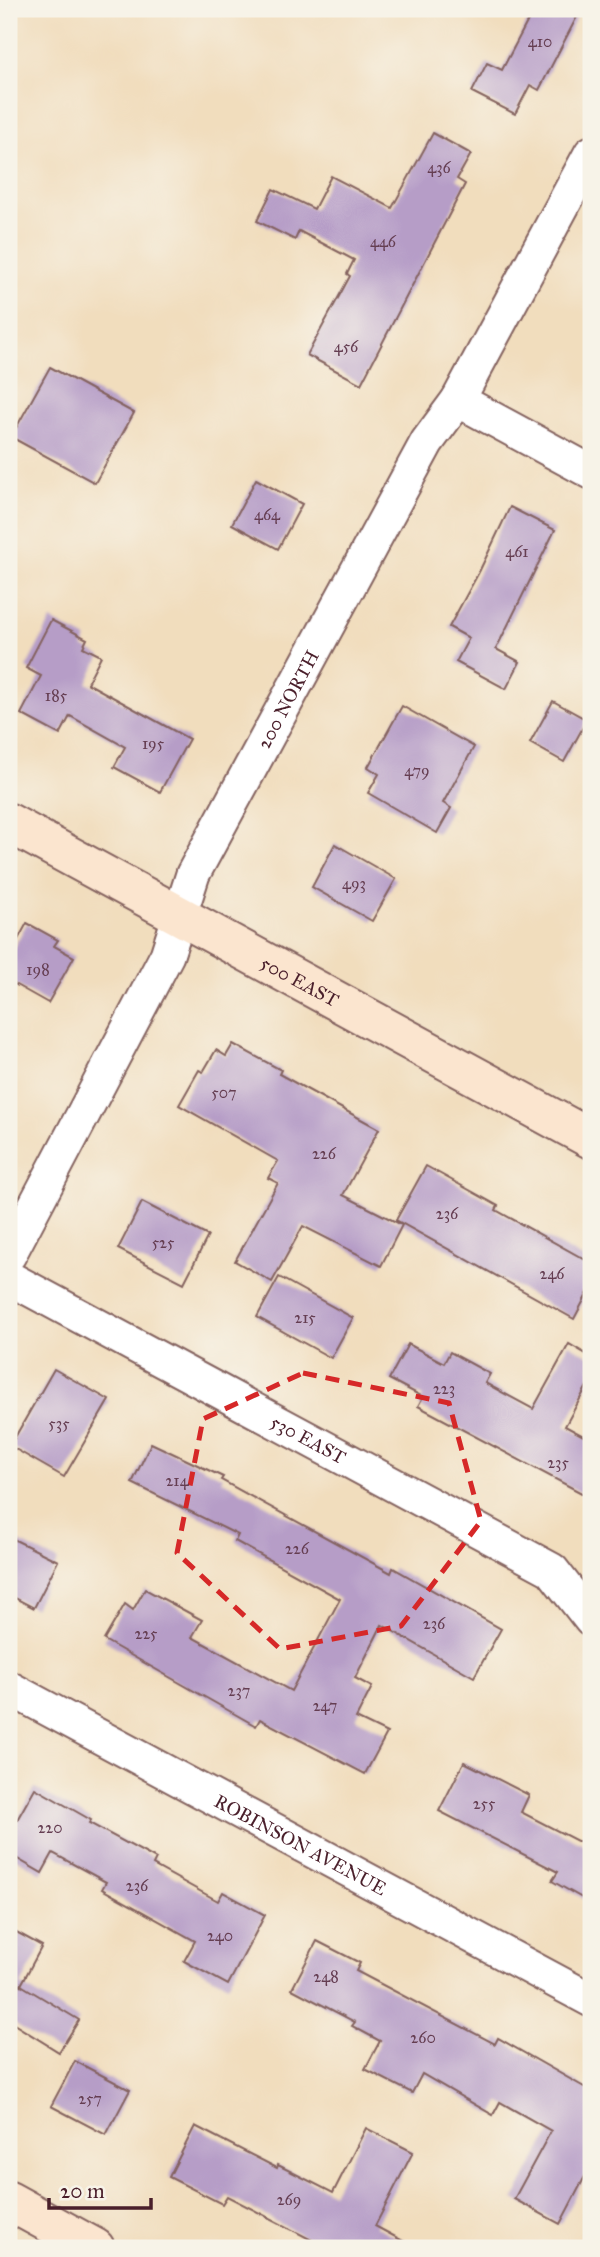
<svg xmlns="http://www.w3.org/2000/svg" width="600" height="2257" font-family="'IM FELL Great Primer',serif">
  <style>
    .building { fill: #b69dc7 }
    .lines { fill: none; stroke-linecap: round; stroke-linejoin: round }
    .street-casing { stroke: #84625e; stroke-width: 37 }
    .secondary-casing { stroke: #84625e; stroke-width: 42 }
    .street { stroke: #fff; stroke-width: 33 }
    .secondary { stroke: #fbe5cf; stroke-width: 38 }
    .marked { fill: none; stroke: #d62828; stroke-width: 5; stroke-dasharray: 14 9; stroke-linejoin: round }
    .labels { text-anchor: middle; stroke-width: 5; stroke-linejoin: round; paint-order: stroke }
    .number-label { font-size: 16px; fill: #653e52 }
    .street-label { font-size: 19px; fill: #4a1f2b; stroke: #f7f3e8 }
  </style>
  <rect width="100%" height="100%" fill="#f7f3e8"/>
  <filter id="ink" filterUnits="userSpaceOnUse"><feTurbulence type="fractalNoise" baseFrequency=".0143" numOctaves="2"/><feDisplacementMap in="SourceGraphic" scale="14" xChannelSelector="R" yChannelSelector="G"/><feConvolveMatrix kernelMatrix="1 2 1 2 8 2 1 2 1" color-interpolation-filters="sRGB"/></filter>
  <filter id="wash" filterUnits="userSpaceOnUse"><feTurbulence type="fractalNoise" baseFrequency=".00686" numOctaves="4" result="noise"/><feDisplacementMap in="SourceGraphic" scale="28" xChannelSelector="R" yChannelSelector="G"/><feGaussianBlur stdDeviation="1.57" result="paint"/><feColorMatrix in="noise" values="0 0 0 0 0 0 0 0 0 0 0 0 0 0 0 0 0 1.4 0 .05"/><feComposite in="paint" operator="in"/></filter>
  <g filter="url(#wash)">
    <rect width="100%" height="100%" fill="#f1ddbd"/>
    <g id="blocks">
      <!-- building -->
      <g class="building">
        <path d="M534,9H581L539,90L530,85L515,114L472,92L487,63L502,70Z"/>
        <path d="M433,133L471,154L457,179L465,184L361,384L307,355L350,276L347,274L354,260L299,231L295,240L257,221L273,189L314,209L331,176L392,208Z"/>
        <path d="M50,367L134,413L95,483L11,437Z"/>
        <path d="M256,479L302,504L278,549L232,524Z"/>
        <path d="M510,507L555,530L496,649L520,662L506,689L456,662L469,638L449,627L479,572Z"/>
        <path d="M51,620L87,639L83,647L101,656L87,683L189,739L160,792L114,767L125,747L70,716L60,735L21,714L41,676L26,668Z"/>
        <path d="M553,701L587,720L564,762L530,743Z"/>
        <path d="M402,706L474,747L443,803L451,808L437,833L368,793L379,774L368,767Z"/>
        <path d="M335,844L396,879L372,921L312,887Z"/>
        <path d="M27,923L58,940L54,946L74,957L48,1003L9,981V956Z"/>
        <path d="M233,1044L281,1070L279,1074L379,1129L343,1195L402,1225L381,1266L303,1226L272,1282L235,1261L278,1183L268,1178L278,1161L179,1105L199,1070L203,1072L216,1050L226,1056Z"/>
        <path d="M426,1166L498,1206L496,1210L591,1263V1287L574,1319L396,1220Z"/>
        <path d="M142,1202L208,1236L184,1283L118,1249Z"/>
        <path d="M279,1277L353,1318L331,1358L257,1317Z"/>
        <path d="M408,1344L444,1363L450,1352L490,1374L485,1383L533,1409L569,1344L591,1357V1379L565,1426L591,1440V1498L418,1406L423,1397L389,1379Z"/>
        <path d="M54,1369L109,1400L64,1477L10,1446Z"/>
        <path d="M151,1443L223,1477L221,1480L391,1573L393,1568L501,1629L474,1677L382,1625L355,1678L372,1687L356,1718L387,1733L365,1774L260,1719L256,1726L104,1640L125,1604L133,1610L145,1589L202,1620L192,1637L291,1691L340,1599L235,1541L238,1535L132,1483Z"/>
        <path d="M9,1537L58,1561L34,1608L9,1595Z"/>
        <path d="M464,1762L529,1795L521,1812L591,1848V1903L552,1881L558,1872L439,1811Z"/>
        <path d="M35,1788L91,1820L89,1823L156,1859L153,1865L218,1901L223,1892L265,1915L228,1985L184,1961L195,1941L102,1889L106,1882L53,1853L42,1873L9,1854V1834Z"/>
        <path d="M9,1928L42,1946L21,1985L79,2020L59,2052L9,2021Z"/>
        <path d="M317,1941L360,1963L356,1971L495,2044L498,2038L591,2091V2165L560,2224L514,2199L551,2131L500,2102L493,2115L422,2074L412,2093L365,2069L380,2041L352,2026L355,2022L292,1989Z"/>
        <path d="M75,2061L130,2090L106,2135L51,2106Z"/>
        <path d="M195,2126L277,2168L278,2165L333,2193L366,2128L413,2152L375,2226L416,2248H327L227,2196L222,2204L169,2177Z"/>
      </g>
    </g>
  </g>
  <g filter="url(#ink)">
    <use href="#blocks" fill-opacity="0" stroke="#84625e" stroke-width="2"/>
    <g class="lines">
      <!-- street casing -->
      <g class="street-casing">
        <g id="street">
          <path d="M458,400L591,472"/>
          <path id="s1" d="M9,1255L167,955L193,874L427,442L458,400L591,153"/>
          <path id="s2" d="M9,1278L552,1570L591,1620"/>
          <path id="s3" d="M9,1688L591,2000"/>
        </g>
      </g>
      <!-- secondary casing -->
      <g class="secondary-casing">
        <g id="secondary">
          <path id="s4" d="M9,823L591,1139"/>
          <path d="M9,2201L95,2248"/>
        </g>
      </g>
      <!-- street -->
      <use href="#street" class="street"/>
      <!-- secondary -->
      <use href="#secondary" class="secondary"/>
    </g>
  </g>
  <!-- marked area -->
  <path class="marked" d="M303,1373L449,1403L481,1521L401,1626L280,1649L177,1553L203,1419Z"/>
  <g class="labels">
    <!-- number labels -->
    <g class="number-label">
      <text x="540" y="47">410</text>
      <text x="439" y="173">436</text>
      <text x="383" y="247">446</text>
      <text x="346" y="352">456</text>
      <text x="267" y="520">464</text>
      <text x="517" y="557">461</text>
      <text x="56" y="701">185</text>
      <text x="153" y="749">195</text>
      <text x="417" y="776">479</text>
      <text x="354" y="889">493</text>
      <text x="38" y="975">198</text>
      <text x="224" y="1098">507</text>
      <text x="324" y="1159">226</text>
      <text x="447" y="1219">236</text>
      <text x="163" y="1248">525</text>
      <text x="552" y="1279">246</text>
      <text x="305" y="1323">215</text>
      <text x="444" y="1394">223</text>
      <text x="59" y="1429">535</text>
      <text x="558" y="1468">235</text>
      <text x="177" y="1486">214</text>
      <text x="297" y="1554">226</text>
      <text x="434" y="1629">236</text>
      <text x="146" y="1639">225</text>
      <text x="239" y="1696">237</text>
      <text x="325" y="1711">247</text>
      <text x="484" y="1809">255</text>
      <text x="50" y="1833">220</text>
      <text x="137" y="1891">236</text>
      <text x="220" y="1941">240</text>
      <text x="326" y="1982">248</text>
      <text x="423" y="2043">260</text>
      <text x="90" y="2104">257</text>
      <text x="289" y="2205">269</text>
    </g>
    <!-- street labels -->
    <g class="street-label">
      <text dy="7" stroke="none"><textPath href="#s1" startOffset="623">200 NORTH</textPath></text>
      <text dy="7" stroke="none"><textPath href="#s4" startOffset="331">500 EAST</textPath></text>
      <text dy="7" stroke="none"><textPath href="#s2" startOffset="340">530 EAST</textPath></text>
      <text dy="7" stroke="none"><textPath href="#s3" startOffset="331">ROBINSON AVENUE</textPath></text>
    </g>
  </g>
  <!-- margin -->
  <rect width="600" height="2257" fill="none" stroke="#f7f3e8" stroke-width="35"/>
  <!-- scale -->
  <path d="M49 2198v10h102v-10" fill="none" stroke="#4a1f2b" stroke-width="3.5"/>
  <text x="60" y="2198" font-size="21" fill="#4a1f2b" stroke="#f7f3e8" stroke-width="5" paint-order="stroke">20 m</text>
</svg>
